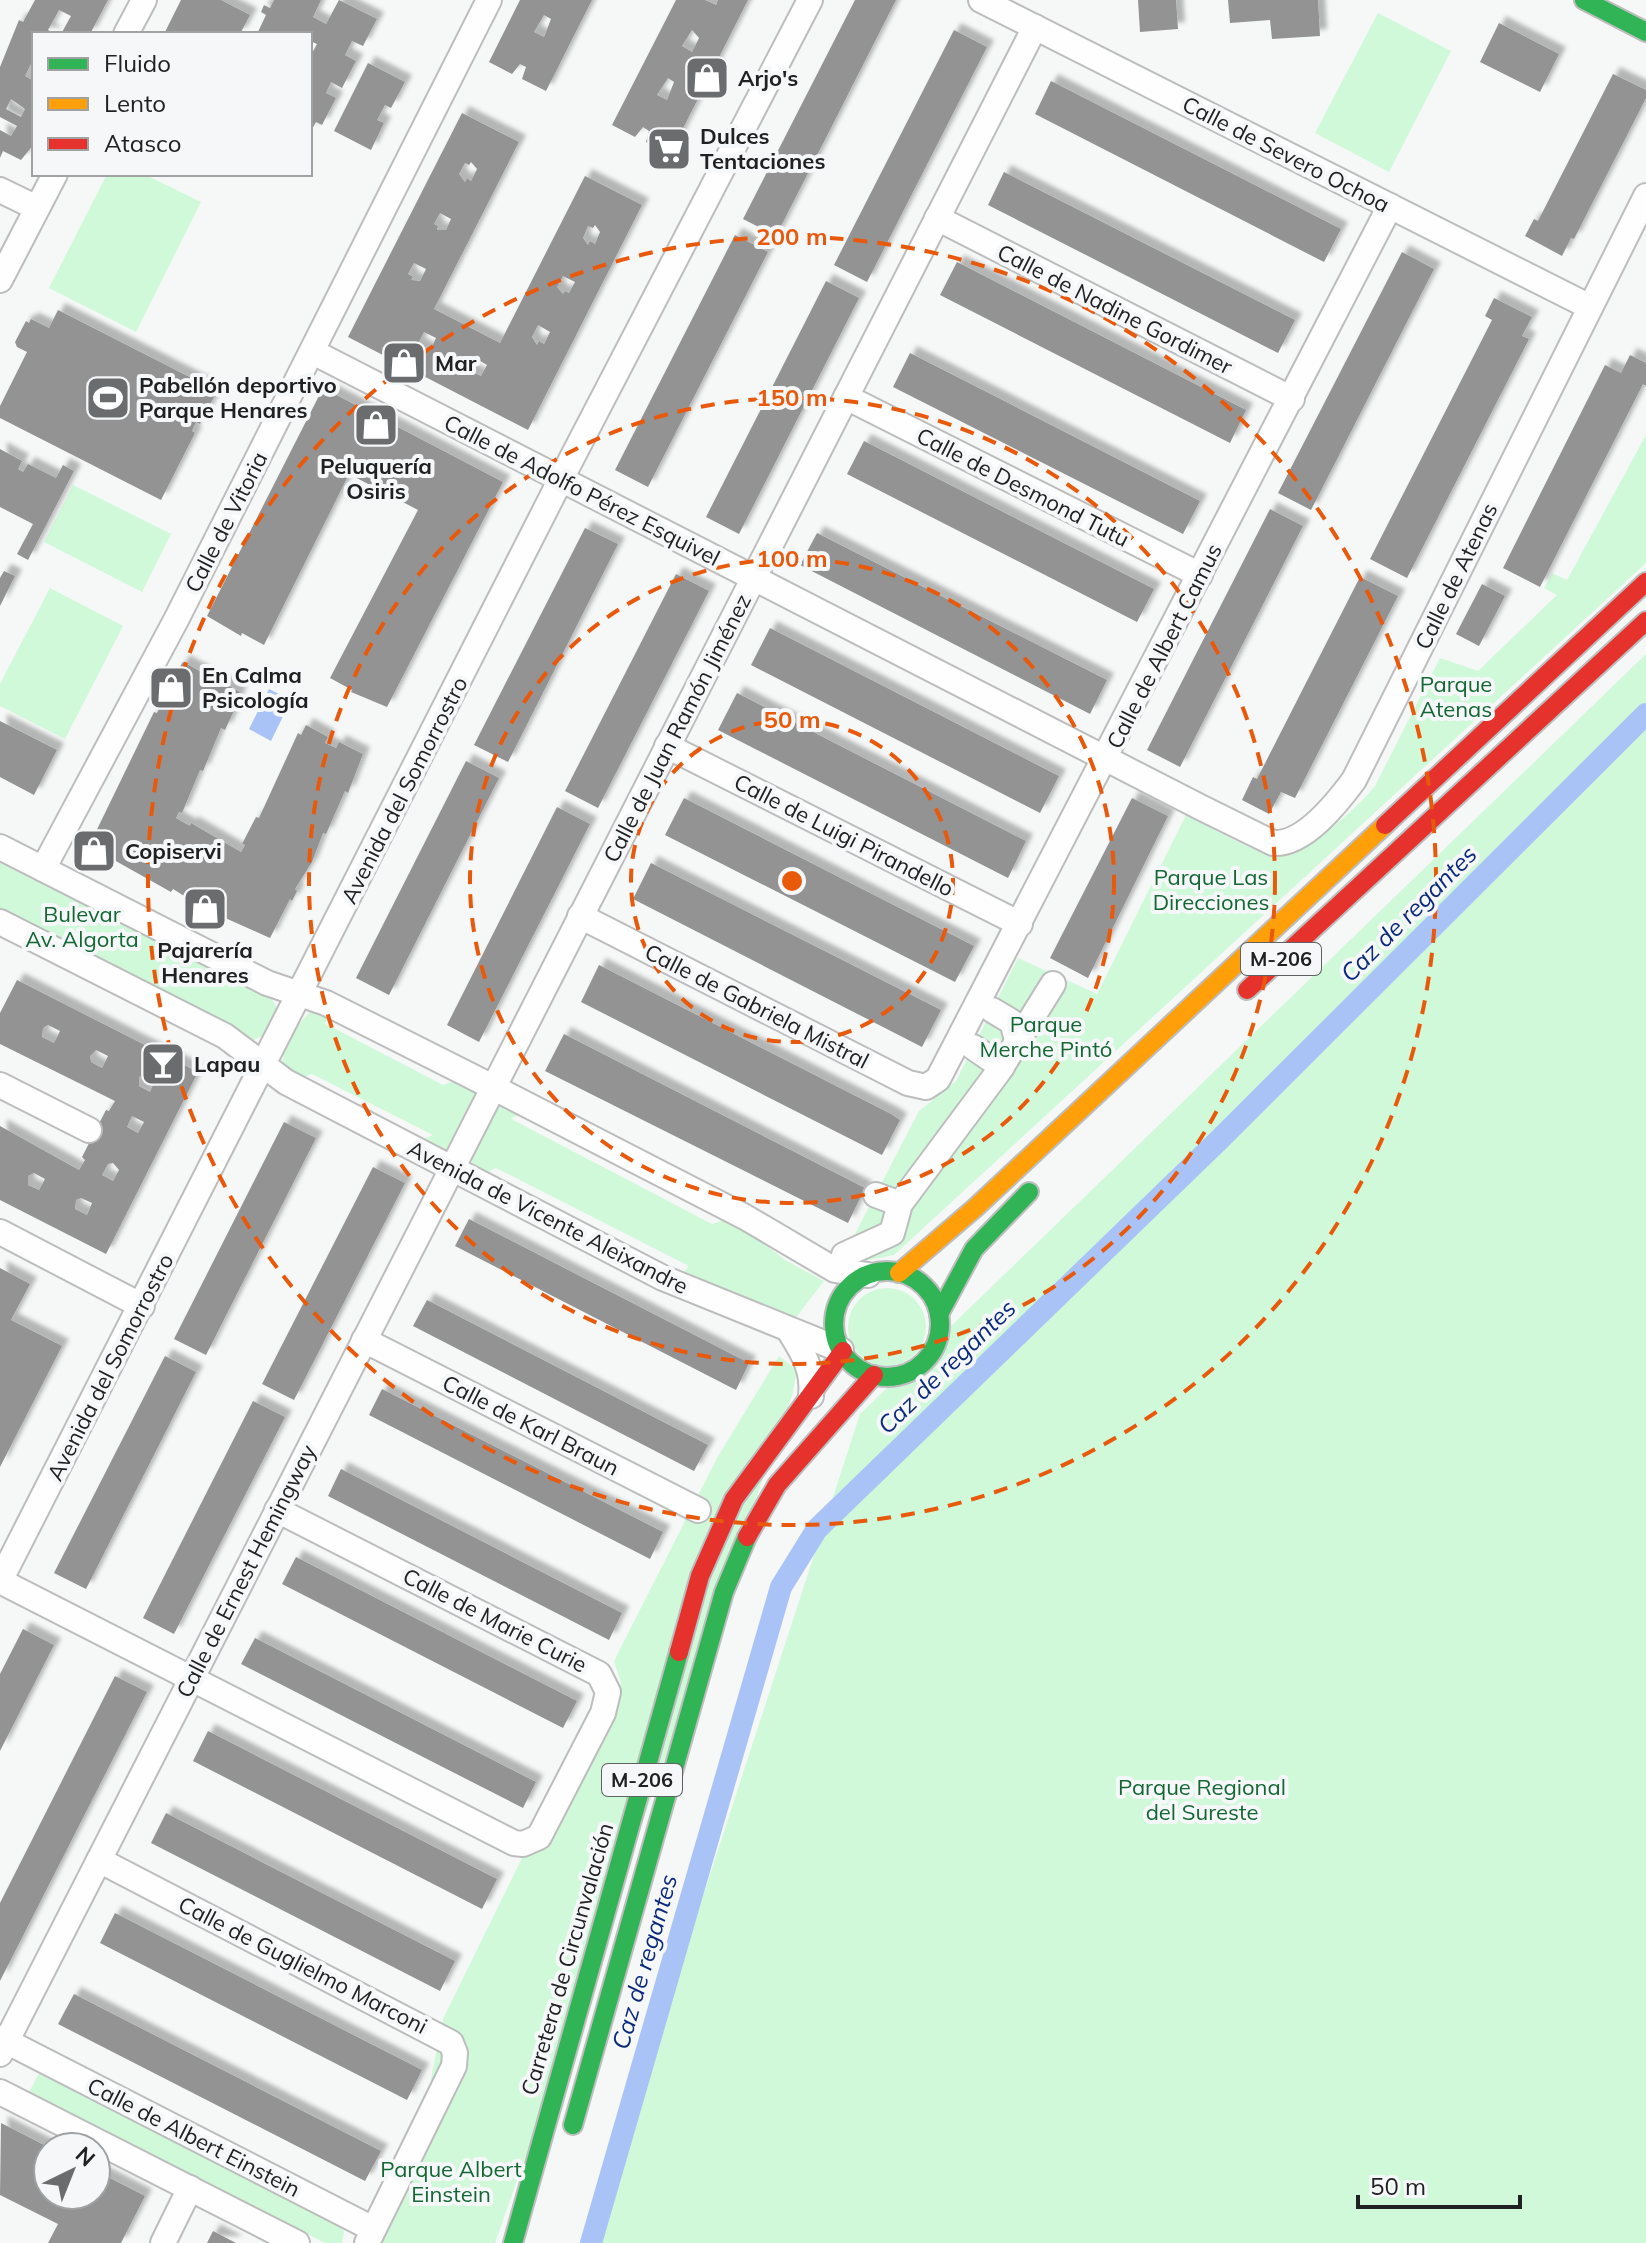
<svg xmlns="http://www.w3.org/2000/svg" width="1646" height="2243" font-family="Mulish,sans-serif">
  <style>
    .green { fill: #d0f9d9 }
    .water { fill: #aac3f6 }
    .lines { fill: none; stroke-linecap: round; stroke-linejoin: round }
    .canal { stroke: #aac3f6; stroke-width: 22 }
    .building { fill: #949394; fill-rule: evenodd; filter: url(#shadow) }
    .street-casing { stroke: #bdbdbe; stroke-width: 28 }
    .fast-casing { stroke: #bdbdbe; stroke-width: 22 }
    .slow-casing { stroke: #bdbdbe; stroke-width: 22 }
    .jam-casing { stroke: #bdbdbe; stroke-width: 22 }
    .street { stroke: #fefefe; stroke-width: 24 }
    .fast { stroke: #30b455; stroke-width: 18 }
    .slow { stroke: #ff9f0a; stroke-width: 18 }
    .jam { stroke: #e5322d; stroke-width: 18 }
    .ring { fill: none; stroke: #e8590c; stroke-width: 4; stroke-dasharray: 14 10 }
    .labels { text-anchor: middle; stroke-width: 8; stroke-linejoin: round; paint-order: stroke }
    .shield { fill: #f5f7f8; stroke: #606162; stroke-width: 2 }
    .shield-label { font-size: 20px; font-weight: bold; fill: #202122 }
    .poi-label { font-size: 22px; font-weight: bold; fill: #202122; stroke: #f5f7f8; text-anchor: start }
    .street-label { font-size: 22px; fill: #202122; stroke: #f5f7f8 }
    .park-label { font-size: 22px; fill: #136834; stroke: #f5f7f8 }
    .water-label { font-size: 24px; font-style: italic; fill: #0b297a; stroke: #f5f7f8 }
    .centre { fill: #e8590c; stroke: #f5f7f8; stroke-width: 4 }
    .ring-label { font-size: 24px; text-anchor: middle; font-weight: bold; fill: #e8590c; stroke: #f5f7f8; stroke-width: 8; stroke-linejoin: round; paint-order: stroke }
  </style>
  <defs>
    <filter id="shadow"><feDropShadow dx="7" dy="-7" stdDeviation="2" flood-color="#0004"/></filter>
  </defs>
  <rect width="100%" height="100%" fill="#f6f7f7"/>
  <!-- green -->
  <g class="green">
    <path d="M1378,13L1451,51L1389,172L1315,133Z"/>
    <path d="M107,174H144L201,202L136,332L49,288Z"/>
    <path d="M1646,435V563L894,1255L864,1261L844,1255L919,1111L956,1081L1018,958L1097,994L1186,815C1203,823 1254,852 1269,854C1304,858 1354,811 1375,786L1440,658L1478,671L1557,595L1544,588L1552,573L1567,580Z"/>
    <path d="M73,485L171,534L142,592L44,542Z"/>
    <path d="M50,588L123,626L65,739L0,706V684Z"/>
    <path d="M1646,654V2243H590L860,1414Z"/>
    <path d="M0,856L268,993L277,1008L265,1035L251,1041L0,913Z"/>
    <path d="M314,1009L339,1017L324,1023L443,1085L463,1078L477,1091L445,1152L414,1142L433,1135L312,1074L295,1080L282,1067C283,1047 298,1021 314,1009Z"/>
    <path d="M506,1104L528,1112L511,1118L515,1121L712,1224L730,1218L785,1260L824,1281L794,1320L759,1302L679,1277L689,1266L496,1168L479,1176L469,1155L493,1110Z"/>
    <circle cx="887" cy="1327" r="39"/>
    <path d="M779,1356L797,1370L792,1396L495,2243H356L427,2098L443,2019L522,1858L534,1818L593,1702L616,1705L621,1683L614,1661L717,1458Z"/>
    <path d="M39,2073L339,2226L344,2231L342,2243H325L29,2092Z"/>
  </g>
  <!-- water -->
  <path class="water" d="M269,689L291,700L271,741L249,729Z"/>
  <g class="lines">
    <!-- canal -->
    <path class="canal" d="M591,2243L781,1587L817,1529L1220,1139L1646,714"/>
  </g>
  <!-- building -->
  <g class="building">
    <path d="M35,0H108L90,34H61L71,16L59,10L48,30L56,34H34V58L25,76L34,81V144L21,160L3,151L0,158V130L11,136L17,126L0,117V67L19,20L23,22ZM11,99L25,109L21,117L6,109Z"/>
    <path d="M181,0H221L250,15L240,34H164Z"/>
    <path d="M274,0H321L313,17L326,24L339,0L377,19L363,46L352,41L345,55L356,61L342,88L331,82L326,93L336,98L322,125L316,122L310,133V57L317,44L310,41V34H257L266,15L261,12L264,5L270,8Z"/>
    <path d="M520,0H592L546,91L522,79L526,67L520,64L512,74L489,62ZM544,15L551,19L544,37L534,32Z"/>
    <path d="M676,0H705L716,5L718,0H748L670,154L646,142L649,131L643,127L635,137L612,125ZM692,30L699,38L692,52L682,46ZM668,78L674,82L667,100L657,95Z"/>
    <path d="M855,0H896L776,236L743,219Z"/>
    <path d="M1138,0H1176L1178,29L1140,32Z"/>
    <path d="M1228,0H1318L1320,36L1272,39L1270,20L1230,23Z"/>
    <path d="M1499,23L1559,54L1540,92L1480,62Z"/>
    <path d="M954,30L987,47L867,282L834,265Z"/>
    <path d="M368,63L405,82L391,108L385,105L377,120L384,123L371,150L334,131Z"/>
    <path d="M1613,74L1646,90V98L1574,239L1571,238L1562,256L1525,236L1534,219L1538,221Z"/>
    <path d="M1051,81L1341,229L1324,262L1035,114Z"/>
    <path d="M462,113L519,142L434,309L500,343L585,176L642,205L528,430L348,337ZM471,162L477,169L471,181L467,178L465,182L459,174L465,163L469,165ZM440,213L451,219L446,230H437L438,226L434,224ZM595,225L600,232L595,244L590,241L588,245L583,238L588,226L593,228ZM414,263L426,269L420,281L411,280L413,277L408,274ZM563,276L575,282L569,293L565,291L563,294L557,287ZM538,325L550,332L544,344L539,341L537,345L532,337ZM424,332L436,338L430,351L418,344ZM475,358L487,365L481,376L469,370L471,366L468,364Z"/>
    <path d="M1004,172L1295,320L1278,353L988,205Z"/>
    <path d="M735,235L768,252L648,487L615,470Z"/>
    <path d="M1402,252L1434,269L1311,510L1278,493Z"/>
    <path d="M957,262L1246,410L1230,443L940,295Z"/>
    <path d="M826,281L859,298L739,534L706,517Z"/>
    <path d="M1494,298L1532,317L1522,336L1529,339L1407,578L1370,559L1492,320L1485,316Z"/>
    <path d="M58,310L217,391L200,424L196,422L192,431L195,433L161,500L0,418V406L27,352L17,347L15,342L26,321L29,323L31,319L49,328Z"/>
    <path d="M910,353L1200,501L1183,534L893,387Z"/>
    <path d="M1630,355L1646,363V386L1643,384L1540,587L1503,568L1605,365L1621,373Z"/>
    <path d="M323,388L503,482L387,707L351,692L352,690L330,678L418,510L349,474L264,645L242,633L241,636L207,616Z"/>
    <path d="M864,441L1154,589L1137,622L847,474Z"/>
    <path d="M0,449L22,461L18,469L23,472L28,464L56,478L63,465L74,471L28,560L17,554L33,524L0,507Z"/>
    <path d="M1270,509L1303,526L1180,767L1147,750Z"/>
    <path d="M585,528L618,544L508,762L474,745Z"/>
    <path d="M817,533L1107,680L1090,714L800,565Z"/>
    <path d="M4,571L15,576L0,606V578Z"/>
    <path d="M676,574L709,591L598,808L565,791Z"/>
    <path d="M1360,577L1398,596L1295,798L1281,792L1269,814L1242,800L1253,777L1257,779Z"/>
    <path d="M1482,584L1505,596L1479,646L1456,634Z"/>
    <path d="M770,628L1059,776L1040,813L751,665Z"/>
    <path d="M183,662L207,675L205,681L215,686L218,680L240,692L236,701L238,702L225,730L221,728L203,771L200,770L182,813L179,812L176,818L190,826L191,823L241,852L245,845L242,844L256,817L259,818L298,733L301,735L306,725L328,737L325,743L336,748L339,742L363,754L348,793L345,791L326,834L323,833L312,862L295,889L297,891L292,901L290,899L270,938L205,909L173,889L171,892L89,846L154,712L157,713L164,699L161,697Z"/>
    <path d="M737,693L1026,841L1008,878L718,730Z"/>
    <path d="M0,721L57,750L34,795L0,777Z"/>
    <path d="M466,761L499,778L389,995L356,978Z"/>
    <path d="M684,798L974,946L955,982L665,835Z"/>
    <path d="M1132,798L1168,816L1088,978L1050,958Z"/>
    <path d="M557,807L590,824L479,1042L447,1025Z"/>
    <path d="M651,863L941,1010L922,1047L633,899Z"/>
    <path d="M599,965L891,1114L900,1120L882,1155L581,1002Z"/>
    <path d="M17,980L198,1072L106,1254L0,1200V1126L79,1170L85,1160L82,1157L106,1110L109,1111L115,1101L0,1044V1013ZM48,1025L60,1031L54,1043L42,1037L43,1028ZM96,1050L108,1056L102,1068L91,1062L90,1056ZM144,1075L155,1080L150,1092L139,1086V1077ZM132,1116L144,1122L138,1133L127,1127ZM113,1163L119,1170L113,1181L102,1175L108,1164ZM34,1173L45,1179L39,1190L28,1185V1176ZM81,1198L92,1203L87,1215L75,1209L76,1200Z"/>
    <path d="M564,1034L865,1188L848,1223L545,1071Z"/>
    <path d="M284,1122L316,1138L206,1355L174,1339Z"/>
    <path d="M373,1167L405,1183L294,1400L262,1384Z"/>
    <path d="M469,1219L749,1363L736,1390L455,1246Z"/>
    <path d="M0,1268L30,1284L11,1320L62,1346L0,1467Z"/>
    <path d="M427,1300L708,1445L694,1471L413,1326Z"/>
    <path d="M165,1356L196,1372L86,1589L54,1573Z"/>
    <path d="M382,1389L663,1532L650,1559L369,1415Z"/>
    <path d="M253,1401L285,1417L174,1634L143,1618Z"/>
    <path d="M341,1469L622,1613L609,1640L328,1496Z"/>
    <path d="M296,1557L577,1701L563,1728L282,1584Z"/>
    <path d="M23,1629L54,1645L0,1751V1674Z"/>
    <path d="M255,1638L536,1782L523,1808L241,1664Z"/>
    <path d="M115,1676L147,1692L0,1981V1903Z"/>
    <path d="M208,1731L497,1879L482,1909L193,1761Z"/>
    <path d="M166,1813L455,1961L440,1991L151,1843Z"/>
    <path d="M115,1913L422,2070L407,2100L100,1943Z"/>
    <path d="M74,1994L381,2151L365,2181L58,2024Z"/>
    <path d="M1,2123L48,2147V2195H96V2171L145,2196L121,2243H48L58,2224L0,2195Z"/>
    <path d="M213,2231L236,2243H207Z"/>
  </g>
  <g class="lines">
    <!-- street casing -->
    <g class="street-casing">
      <g id="street">
        <path d="M981,0L1590,307"/>
        <path d="M126,34L144,0"/>
        <path d="M0,190L37,208"/>
        <path d="M937,218L1292,399"/>
        <path d="M0,280L55,174"/>
        <path d="M313,352L1202,808L1273,843C1304,845 1337,803 1354,780L1646,196"/>
        <path d="M846,397L1200,575"/>
        <path d="M667,746L1020,924"/>
        <path d="M0,847L267,983L326,1003L473,1077L745,1217L835,1270L868,1275"/>
        <path d="M43,869L176,620L489,0"/>
        <path d="M580,916L908,1083L926,1087L938,1079L1390,206"/>
        <path d="M0,922L225,1036L286,1082L663,1278L841,1350"/>
        <path d="M992,1010L1012,1022L1018,1043"/>
        <path d="M973,1047L1002,1067"/>
        <path d="M0,1085L89,1130"/>
        <path d="M876,1195L900,1204"/>
        <path d="M0,1232L142,1306"/>
        <path d="M844,1255L892,1233L900,1204L999,1071L1053,984"/>
        <path d="M790,1332C803,1353 814,1370 811,1396"/>
        <path d="M364,1340L698,1510"/>
        <path d="M277,1510L599,1674L608,1692L603,1713L539,1837L523,1844L514,1843L0,1581L561,479L810,0"/>
        <path d="M99,1860L451,2043L455,2053L454,2066L367,2243"/>
        <path d="M0,2038L373,2229"/>
        <path d="M0,2054L1035,27"/>
        <path d="M0,2092L297,2243"/>
        <path d="M163,2243L190,2188"/>
      </g>
    </g>
    <!-- fast casing -->
    <g class="fast-casing">
      <g id="fast">
        <path d="M1584,0L1646,32"/>
        <circle cx="887" cy="1324" r="53"/>
        <path d="M939,1314L974,1249L1029,1192"/>
        <path d="M573,2125L724,1592L747,1537"/>
        <path d="M513,2243L679,1652"/>
      </g>
    </g>
    <!-- slow casing -->
    <g class="slow-casing">
      <path id="slow" d="M899,1273L975,1208L1385,825"/>
    </g>
    <!-- jam casing -->
    <g class="jam-casing">
      <g id="jam">
        <path d="M1385,825L1646,582"/>
        <path d="M1247,990L1646,621"/>
        <path d="M747,1537L777,1485L874,1375"/>
        <path d="M679,1652L700,1576L734,1499L843,1351"/>
      </g>
    </g>
    <!-- street -->
    <use href="#street" class="street"/>
    <!-- fast -->
    <use href="#fast" class="fast"/>
    <!-- slow -->
    <use href="#slow" class="slow"/>
    <!-- jam -->
    <use href="#jam" class="jam"/>
  </g>
  <!-- distance rings -->
  <g class="ring">
    <circle cx="792" cy="881" r="161"/>
    <circle cx="792" cy="881" r="322"/>
    <circle cx="792" cy="881" r="483"/>
    <circle cx="792" cy="881" r="644"/>
  </g>
  <!-- icons -->
  <defs>
    <g id="shop-square" transform="scale(2.3)"><rect x="-9" y="-9" width="18" height="18" rx="4" fill="#6b6c6d" stroke="#f5f7f8"/><path d="M-5-2.5h2.3a2.7 3.5 0 0 1 5.4 0H5L5.5 6h-11ZM-1.5-2.5h3a1.5 2.3 0 0 0-3 0Z" fill="#fff"/></g>
    <g id="supermarket-square" transform="scale(2.3)"><rect x="-9" y="-9" width="18" height="18" rx="4" fill="#6b6c6d" stroke="#f5f7f8"/><path d="M-6-5.5h2.5l.6 2H6L4.5 2H-2.5L-4.4-4H-6ZM-1.5 3.2a1.3 1.3 0 1 0 .1 0ZM3 3.2a1.3 1.3 0 1 0 .1 0Z" fill="#fff"/></g>
    <g id="stadium-square" transform="scale(2.3)"><rect x="-9" y="-9" width="18" height="18" rx="4" fill="#6b6c6d" stroke="#f5f7f8"/><path d="M0-5a6.5 5 0 1 0 0 10a6.5 5 0 1 0 0-10ZM-3.5-1.8h7v3.6h-7Z" fill="#fff"/></g>
    <g id="bar-square" transform="scale(2.3)"><rect x="-9" y="-9" width="18" height="18" rx="4" fill="#6b6c6d" stroke="#f5f7f8"/><path d="M-6-5H6L.8 .8V4.5H3.5V6h-7V4.5H-.8V.8Z" fill="#fff"/></g>
  </defs>
  <g fill-rule="evenodd">
    <use href="#shop-square" x="707" y="78"/>
    <use href="#supermarket-square" x="669" y="149"/>
    <use href="#shop-square" x="404" y="363"/>
    <use href="#stadium-square" x="108" y="398"/>
    <use href="#shop-square" x="376" y="425"/>
    <use href="#shop-square" x="171" y="688"/>
    <use href="#shop-square" x="94" y="851"/>
    <use href="#shop-square" x="205" y="909"/>
    <use href="#bar-square" x="163" y="1064"/>
  </g>
  <g class="labels">
    <!-- shield labels -->
    <g class="shield">
      <rect x="1241" y="943" width="80" height="32" rx="6"/>
      <rect x="602" y="1764" width="80" height="32" rx="6"/>
    </g>
    <g class="shield-label">
      <text x="1281" y="966">M-206</text>
      <text x="642" y="1787">M-206</text>
    </g>
    <!-- poi labels -->
    <g class="poi-label">
      <text x="738" y="86">Arjo's</text>
      <text x="700" y="144">Dulces<tspan x="700" dy="25">Tentaciones</tspan></text>
      <text x="435" y="371">Mar</text>
      <text x="139" y="393">Pabellón deportivo<tspan x="139" dy="25">Parque Henares</tspan></text>
      <text x="376" y="474" text-anchor="middle">Peluquería<tspan x="376" dy="25">Osiris</tspan></text>
      <text x="202" y="683">En Calma<tspan x="202" dy="25">Psicología</tspan></text>
      <text x="125" y="859">Copiservi</text>
      <text x="205" y="958" text-anchor="middle">Pajarería<tspan x="205" dy="25">Henares</tspan></text>
      <text x="194" y="1072">Lapau</text>
    </g>
    <!-- street labels -->
    <g class="street-label">
      <text transform="translate(1286 154) rotate(27)" y="8">Calle de Severo Ochoa</text>
      <text transform="translate(1115 309) rotate(27)" y="8">Calle de Nadine Gordimer</text>
      <text transform="translate(1023 487) rotate(27)" y="8">Calle de Desmond Tutu</text>
      <text transform="translate(582 490) rotate(27)" y="8">Calle de Adolfo Pérez Esquivel</text>
      <text transform="translate(226 522) rotate(-63)" y="8">Calle de Vitoria</text>
      <text transform="translate(1456 576) rotate(-64)" y="8">Calle de Atenas</text>
      <text transform="translate(1164 646) rotate(-63)" y="8">Calle de Albert Camus</text>
      <text transform="translate(677 728) rotate(-63)" y="8">Calle de Juan Ramón Jiménez</text>
      <text transform="translate(404 790) rotate(-63)" y="8">Avenida del Somorrostro</text>
      <text transform="translate(844 835) rotate(27)" y="8">Calle de Luigi Pirandello</text>
      <text transform="translate(757 1006) rotate(27)" y="8">Calle de Gabriela Mistral</text>
      <text transform="translate(548 1217) rotate(27)" y="8">Avenida de Vicente Aleixandre</text>
      <text transform="translate(110 1367) rotate(-63)" y="8">Avenida del Somorrostro</text>
      <text transform="translate(531 1425) rotate(27)" y="8">Calle de Karl Braun</text>
      <text transform="translate(246 1571) rotate(-63)" y="8">Calle de Ernest Hemingway</text>
      <text transform="translate(495 1620) rotate(27)" y="8">Calle de Marie Curie</text>
      <text transform="translate(567 1959) rotate(-74)" y="8">Carretera de Circunvalación</text>
      <text transform="translate(303 1965) rotate(27)" y="8">Calle de Guglielmo Marconi</text>
      <text transform="translate(194 2137) rotate(27)" y="8">Calle de Albert Einstein</text>
    </g>
    <!-- park labels -->
    <g class="park-label">
      <text x="1456" y="692">Parque<tspan x="1456" dy="25">Atenas</tspan></text>
      <text x="1211" y="885">Parque Las<tspan x="1211" dy="25">Direcciones</tspan></text>
      <text x="82" y="922">Bulevar<tspan x="82" dy="25">Av. Algorta</tspan></text>
      <text x="1046" y="1032">Parque<tspan x="1046" dy="25">Merche Pintó</tspan></text>
      <text x="1202" y="1795">Parque Regional<tspan x="1202" dy="25">del Sureste</tspan></text>
      <text x="451" y="2177">Parque Albert<tspan x="451" dy="25">Einstein</tspan></text>
    </g>
    <!-- water labels -->
    <g class="water-label">
      <text transform="translate(1409 914) rotate(-45)" y="8">Caz de regantes</text>
      <text transform="translate(947 1367) rotate(-44)" y="8">Caz de regantes</text>
      <text transform="translate(645 1962) rotate(-74)" y="8">Caz de regantes</text>
    </g>
  </g>
  <circle cx="792" cy="881" r="12" class="centre"/>
  <g class="ring-label">
    <text x="792" y="245">200 m</text>
    <text x="792" y="406">150 m</text>
    <text x="792" y="567">100 m</text>
    <text x="792" y="728">50 m</text>
  </g>
  <!-- legend -->
  <rect x="32" y="32" width="280" height="144" fill="#f5f7f8" stroke="#a0a1a2" stroke-width="2"/>
  <rect x="48" y="58" width="40" height="12" fill="#30b455" stroke="#a0a1a2" stroke-width="2"/>
  <text x="104" y="72" font-size="24" fill="#202122">Fluido</text>
  <rect x="48" y="98" width="40" height="12" fill="#ff9f0a" stroke="#a0a1a2" stroke-width="2"/>
  <text x="104" y="112" font-size="24" fill="#202122">Lento</text>
  <rect x="48" y="138" width="40" height="12" fill="#e5322d" stroke="#a0a1a2" stroke-width="2"/>
  <text x="104" y="152" font-size="24" fill="#202122">Atasco</text>
  <!-- north arrow -->
  <g transform="translate(72 2171) rotate(43)"><circle r="38" fill="#f5f7f8" stroke="#a0a1a2" stroke-width="2"/>
  <path d="M0-6L14 30L0 20L-14 30Z" fill="#6b6c6d"/>
  <text y="-12" font-size="22" font-weight="bold" text-anchor="middle" fill="#202122">N</text>
  </g>
  <!-- scale -->
  <path d="M1358 2195v12h162v-12" fill="none" stroke="#202122" stroke-width="4"/>
  <text x="1370" y="2195" font-size="24" fill="#202122" stroke="#f5f7f8" stroke-width="6" paint-order="stroke">50 m</text>
</svg>
